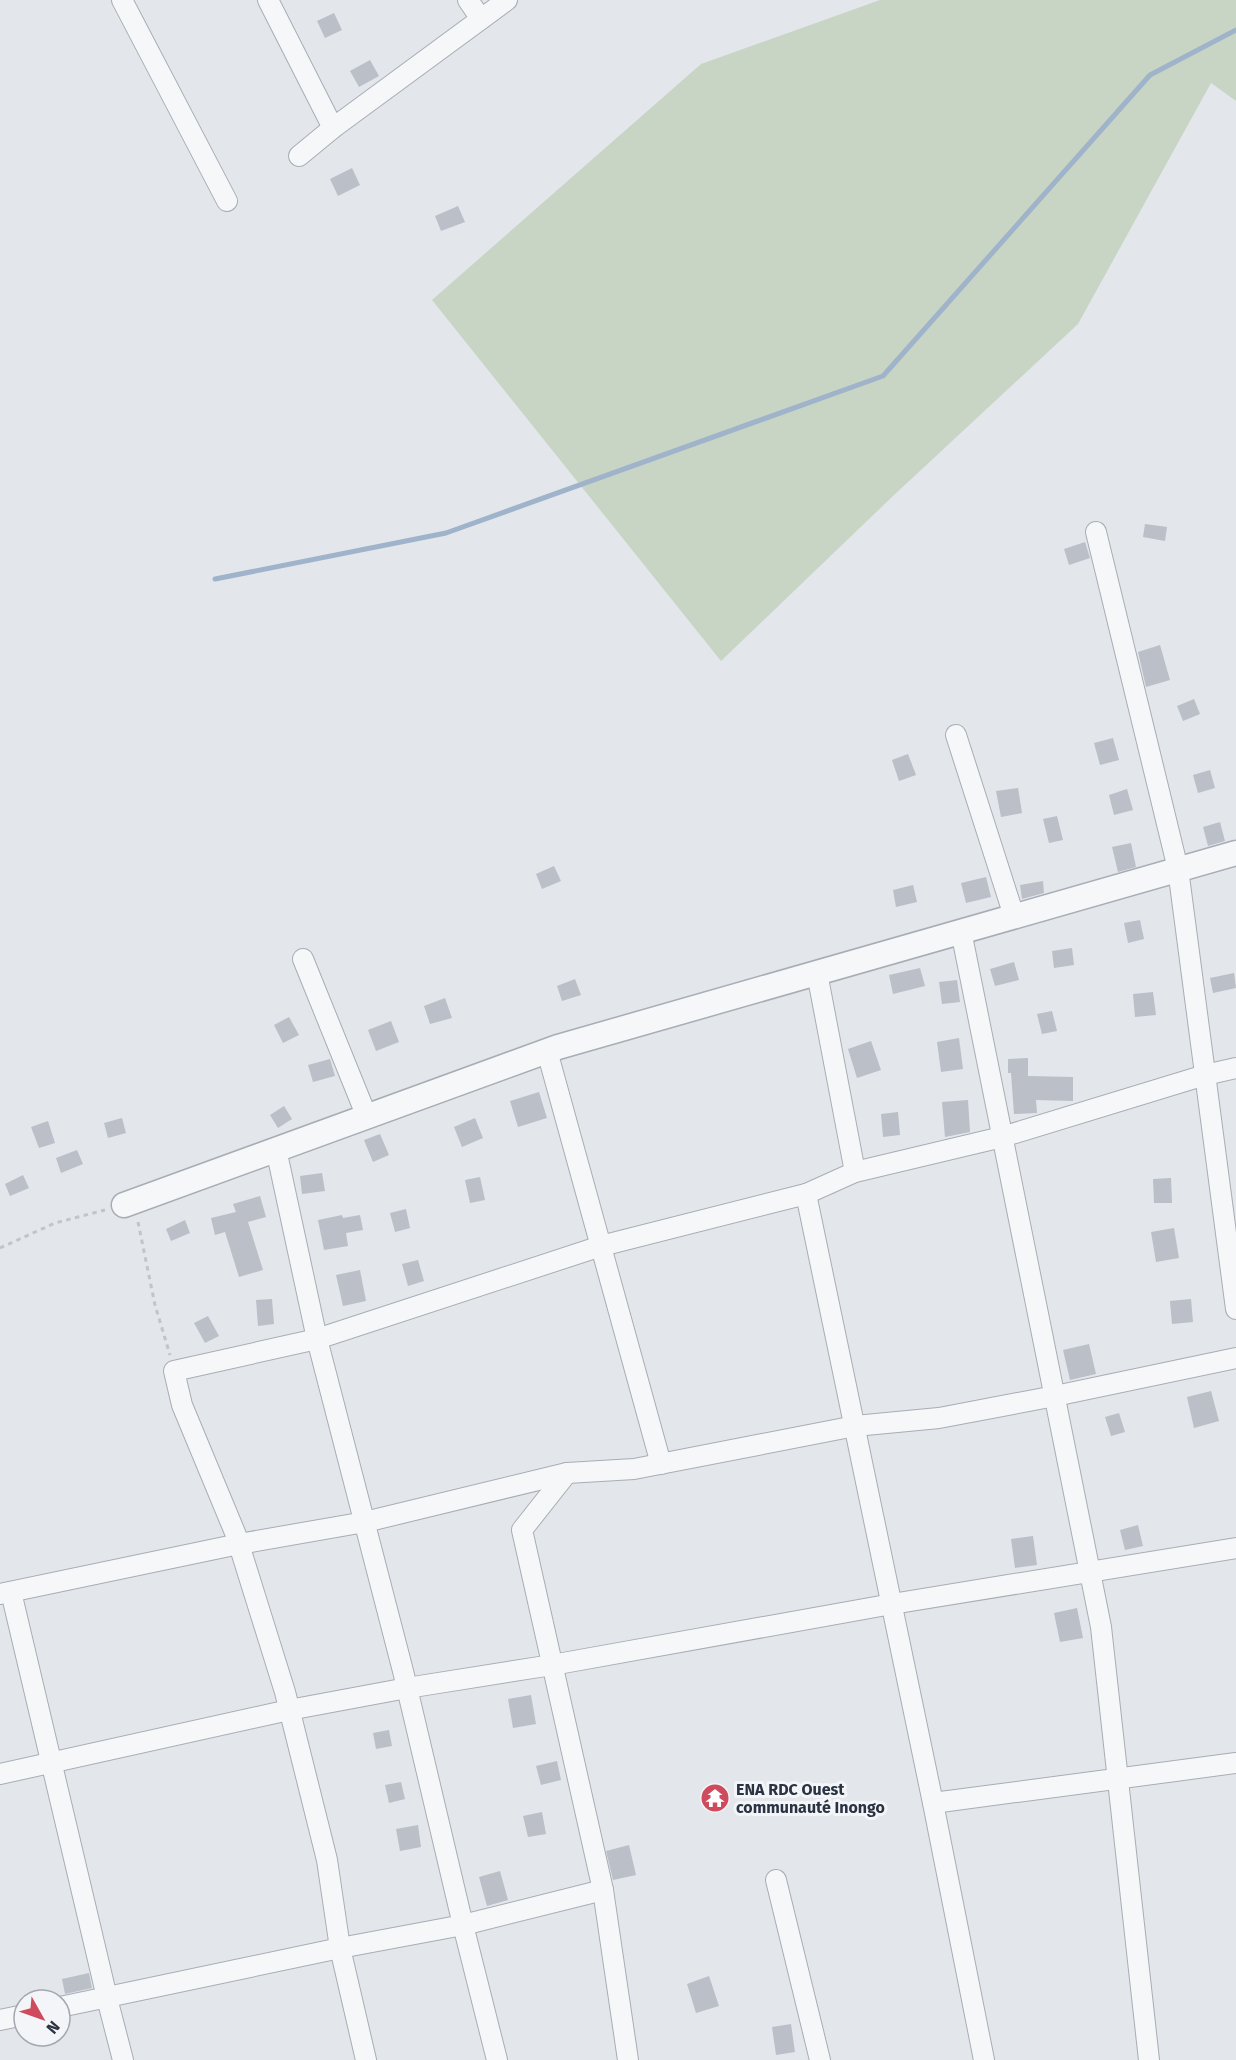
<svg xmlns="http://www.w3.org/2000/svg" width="1236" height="2060" font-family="'Fira Sans',sans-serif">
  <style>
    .green { fill: #c8d5c4 }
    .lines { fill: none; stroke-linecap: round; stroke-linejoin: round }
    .stream { stroke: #9fb3ca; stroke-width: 5 }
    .building { fill: #babfc8 }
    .minor-casing { stroke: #a8adb5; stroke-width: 22 }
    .tertiary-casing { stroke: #a8adb5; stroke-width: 27 }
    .path { stroke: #c1c4ca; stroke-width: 3; stroke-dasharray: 4.5 4.5; stroke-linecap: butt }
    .minor { stroke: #f6f7f9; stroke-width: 20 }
    .tertiary { stroke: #f6f7f9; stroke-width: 24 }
    .labels { text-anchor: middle; stroke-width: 6; stroke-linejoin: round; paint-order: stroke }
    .poi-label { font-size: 16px; font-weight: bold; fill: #2b3343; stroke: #f3f5f8; text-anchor: start }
  </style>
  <rect width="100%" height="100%" fill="#e3e6eb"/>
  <!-- green -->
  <path class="green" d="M880,0H1236V101L1211,83L1078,324L893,496L721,661L432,300L701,64Z"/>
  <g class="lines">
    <!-- stream -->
    <path class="stream" d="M215,579L446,533L883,376L1150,75L1236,30"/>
  </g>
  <!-- building -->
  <g class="building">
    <path d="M334,13L342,30L325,38L317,21Z"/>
    <path d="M370,60L379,76L359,87L350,71Z"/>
    <path d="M352,168L360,185L338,196L330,179Z"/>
    <path d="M458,206L465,222L441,231L435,216Z"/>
    <path d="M1145,524L1167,527L1165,541L1143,537Z"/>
    <path d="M1085,542L1090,558L1069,565L1064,549Z"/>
    <path d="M1160,645L1170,680L1146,687L1138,652Z"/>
    <path d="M1194,699L1200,714L1183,721L1177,706Z"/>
    <path d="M1113,738L1119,760L1100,765L1094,743Z"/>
    <path d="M908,754L916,775L899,781L892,760Z"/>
    <path d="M1210,770L1215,788L1198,793L1193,775Z"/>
    <path d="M1018,788L1022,813L1001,817L996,791Z"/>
    <path d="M1127,789L1133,810L1114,815L1109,795Z"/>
    <path d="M1057,816L1063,840L1049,843L1043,819Z"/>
    <path d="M1220,822L1225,841L1208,846L1203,827Z"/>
    <path d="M1131,843L1136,867L1118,872L1112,847Z"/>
    <path d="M554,866L561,881L542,889L536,874Z"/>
    <path d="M986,877L991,897L966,903L961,883Z"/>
    <path d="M1043,881L1044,893L1022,899L1020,885Z"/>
    <path d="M913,885L917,902L896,907L893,890Z"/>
    <path d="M1140,920L1144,939L1128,943L1124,923Z"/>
    <path d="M1072,948L1074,965L1054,968L1052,951Z"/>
    <path d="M1014,962L1019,980L995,986L990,969Z"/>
    <path d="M920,968L925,986L893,994L889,975Z"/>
    <path d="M1234,973L1236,988L1213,993L1210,978Z"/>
    <path d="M575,979L581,995L562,1001L557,986Z"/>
    <path d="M957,980L960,1002L942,1004L939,982Z"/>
    <path d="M1153,992L1156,1015L1135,1017L1133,994Z"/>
    <path d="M445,998L452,1018L430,1024L424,1006Z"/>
    <path d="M1052,1011L1057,1031L1042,1034L1037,1014Z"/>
    <path d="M289,1017L299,1035L283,1043L274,1025Z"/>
    <path d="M391,1021L399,1042L376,1051L368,1030Z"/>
    <path d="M959,1038L963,1069L941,1072L937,1042Z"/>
    <path d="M871,1041L881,1070L857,1078L848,1049Z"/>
    <path d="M1028,1058V1076L1073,1077V1101L1036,1100L1037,1113L1014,1114L1011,1073H1008V1059Z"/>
    <path d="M330,1059L335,1076L313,1082L308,1065Z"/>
    <path d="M539,1092L547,1118L518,1127L510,1101Z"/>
    <path d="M968,1100L970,1132L945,1137L942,1102Z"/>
    <path d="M284,1106L292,1119L278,1128L270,1115Z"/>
    <path d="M898,1112L900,1135L883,1137L881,1114Z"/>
    <path d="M122,1118L126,1133L108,1138L104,1123Z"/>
    <path d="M475,1118L483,1138L462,1147L454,1127Z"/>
    <path d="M48,1121L55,1143L39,1148L31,1127Z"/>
    <path d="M380,1134L389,1155L373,1162L364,1140Z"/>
    <path d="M77,1150L83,1164L61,1173L56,1158Z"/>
    <path d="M322,1173L325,1191L302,1194L300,1176Z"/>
    <path d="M23,1175L29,1188L10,1196L5,1184Z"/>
    <path d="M480,1177L485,1200L470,1203L465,1180Z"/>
    <path d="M1171,1178L1172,1203H1154L1153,1179Z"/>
    <path d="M260,1196L266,1217L248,1222L263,1270L239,1277L225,1232L215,1235L211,1218L236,1212L233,1204Z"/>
    <path d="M406,1209L410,1228L395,1232L390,1213Z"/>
    <path d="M342,1215L343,1218L360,1215L363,1230L346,1233L348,1246L324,1250L318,1220Z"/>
    <path d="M185,1220L190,1233L171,1241L166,1229Z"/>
    <path d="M1174,1228L1179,1258L1156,1262L1151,1232Z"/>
    <path d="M418,1260L424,1281L408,1286L402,1264Z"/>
    <path d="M360,1270L366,1301L343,1306L336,1275Z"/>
    <path d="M272,1299L274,1324L258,1326L256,1300Z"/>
    <path d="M1191,1299L1193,1322L1172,1324L1170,1301Z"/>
    <path d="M208,1316L219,1336L205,1343L194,1323Z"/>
    <path d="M1089,1344L1096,1374L1070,1380L1063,1350Z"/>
    <path d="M1211,1391L1219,1421L1194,1428L1187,1397Z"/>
    <path d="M1119,1413L1125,1432L1111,1436L1105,1417Z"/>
    <path d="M1138,1525L1143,1546L1125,1550L1120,1530Z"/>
    <path d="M1033,1536L1037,1565L1015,1568L1011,1539Z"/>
    <path d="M1077,1608L1083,1638L1060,1642L1054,1613Z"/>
    <path d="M531,1695L536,1724L513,1728L508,1699Z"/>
    <path d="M389,1730L392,1746L376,1749L373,1733Z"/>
    <path d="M557,1761L561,1780L541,1785L536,1766Z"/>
    <path d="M401,1782L405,1799L389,1803L385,1785Z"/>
    <path d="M542,1812L546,1834L528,1837L523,1816Z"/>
    <path d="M418,1825L421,1847L400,1851L396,1829Z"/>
    <path d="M629,1845L636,1875L613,1880L606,1851Z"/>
    <path d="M500,1871L508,1900L487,1906L479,1877Z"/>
    <path d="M89,1973L92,1988L65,1994L62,1979Z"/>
    <path d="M709,1976L719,2006L696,2013L687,1984Z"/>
    <path d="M791,2024L795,2052L776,2055L772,2027Z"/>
  </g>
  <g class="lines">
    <!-- minor casing -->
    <g class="minor-casing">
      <g id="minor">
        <path d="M122,0L227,201"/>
        <path d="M268,0L333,128"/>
        <path d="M468,0L481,19"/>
        <path d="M299,156L333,128L507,0"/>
        <path d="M1096,532L1178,869L1236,1309"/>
        <path d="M956,735L1014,916"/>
        <path d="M961,931L1101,1627L1149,2060"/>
        <path d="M303,959L367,1117"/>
        <path d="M817,973L855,1172"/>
        <path d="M547,1051L661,1464"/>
        <path d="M276,1149L317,1339L601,1246L806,1194L855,1172L1002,1137L1205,1075L1236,1068"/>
        <path d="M806,1194L933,1803L984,2060"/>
        <path d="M567,1473L522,1530L603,1890L628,2060"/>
        <path d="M11,1592L109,2006L123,2060"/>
        <path d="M0,1594L239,1544L365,1522L567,1473L634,1469L855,1426L939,1418L1055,1396L1236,1358"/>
        <path d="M0,1774L289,1710L407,1688L552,1665L892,1604L1236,1548"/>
        <path d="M933,1803L1236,1763"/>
        <path d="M776,1880L820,2060"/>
        <path d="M60,2007L340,1948L463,1925L603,1890"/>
        <path d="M0,2020L24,2015"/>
        <path d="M366,2060L340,1948L327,1860L285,1692L236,1535L182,1405L174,1371L317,1339L403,1671L463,1925L497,2060"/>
      </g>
    </g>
    <!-- tertiary casing -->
    <g class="tertiary-casing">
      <path id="tertiary" d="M124,1205L558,1047L1236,853"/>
    </g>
    <!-- path -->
    <g class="path">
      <path d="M138,1222L155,1305L170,1355"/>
      <path d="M0,1248L55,1223L105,1210"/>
    </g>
    <!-- minor -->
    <use href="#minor" class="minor"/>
    <!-- tertiary -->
    <use href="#tertiary" class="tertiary"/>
  </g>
  <!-- icons -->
  <defs>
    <g id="temple-disc" transform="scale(1.5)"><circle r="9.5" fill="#cd4b5c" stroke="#f3f5f8"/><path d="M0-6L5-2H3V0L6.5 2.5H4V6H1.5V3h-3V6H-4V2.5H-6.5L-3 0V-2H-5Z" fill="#fff"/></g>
  </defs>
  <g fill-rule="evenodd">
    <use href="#temple-disc" x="715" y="1798"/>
  </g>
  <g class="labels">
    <!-- poi labels -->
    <g class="poi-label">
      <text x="736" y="1795">ENA RDC Ouest<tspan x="736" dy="18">communauté Inongo</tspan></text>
    </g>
  </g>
  <!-- north arrow -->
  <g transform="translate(42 2018) rotate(130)"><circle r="28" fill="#f3f5f8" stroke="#a3a7b0" stroke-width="1.5"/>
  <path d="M0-4.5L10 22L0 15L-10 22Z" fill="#cd4b5c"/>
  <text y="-9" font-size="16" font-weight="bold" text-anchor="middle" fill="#2b3343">N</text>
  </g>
</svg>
